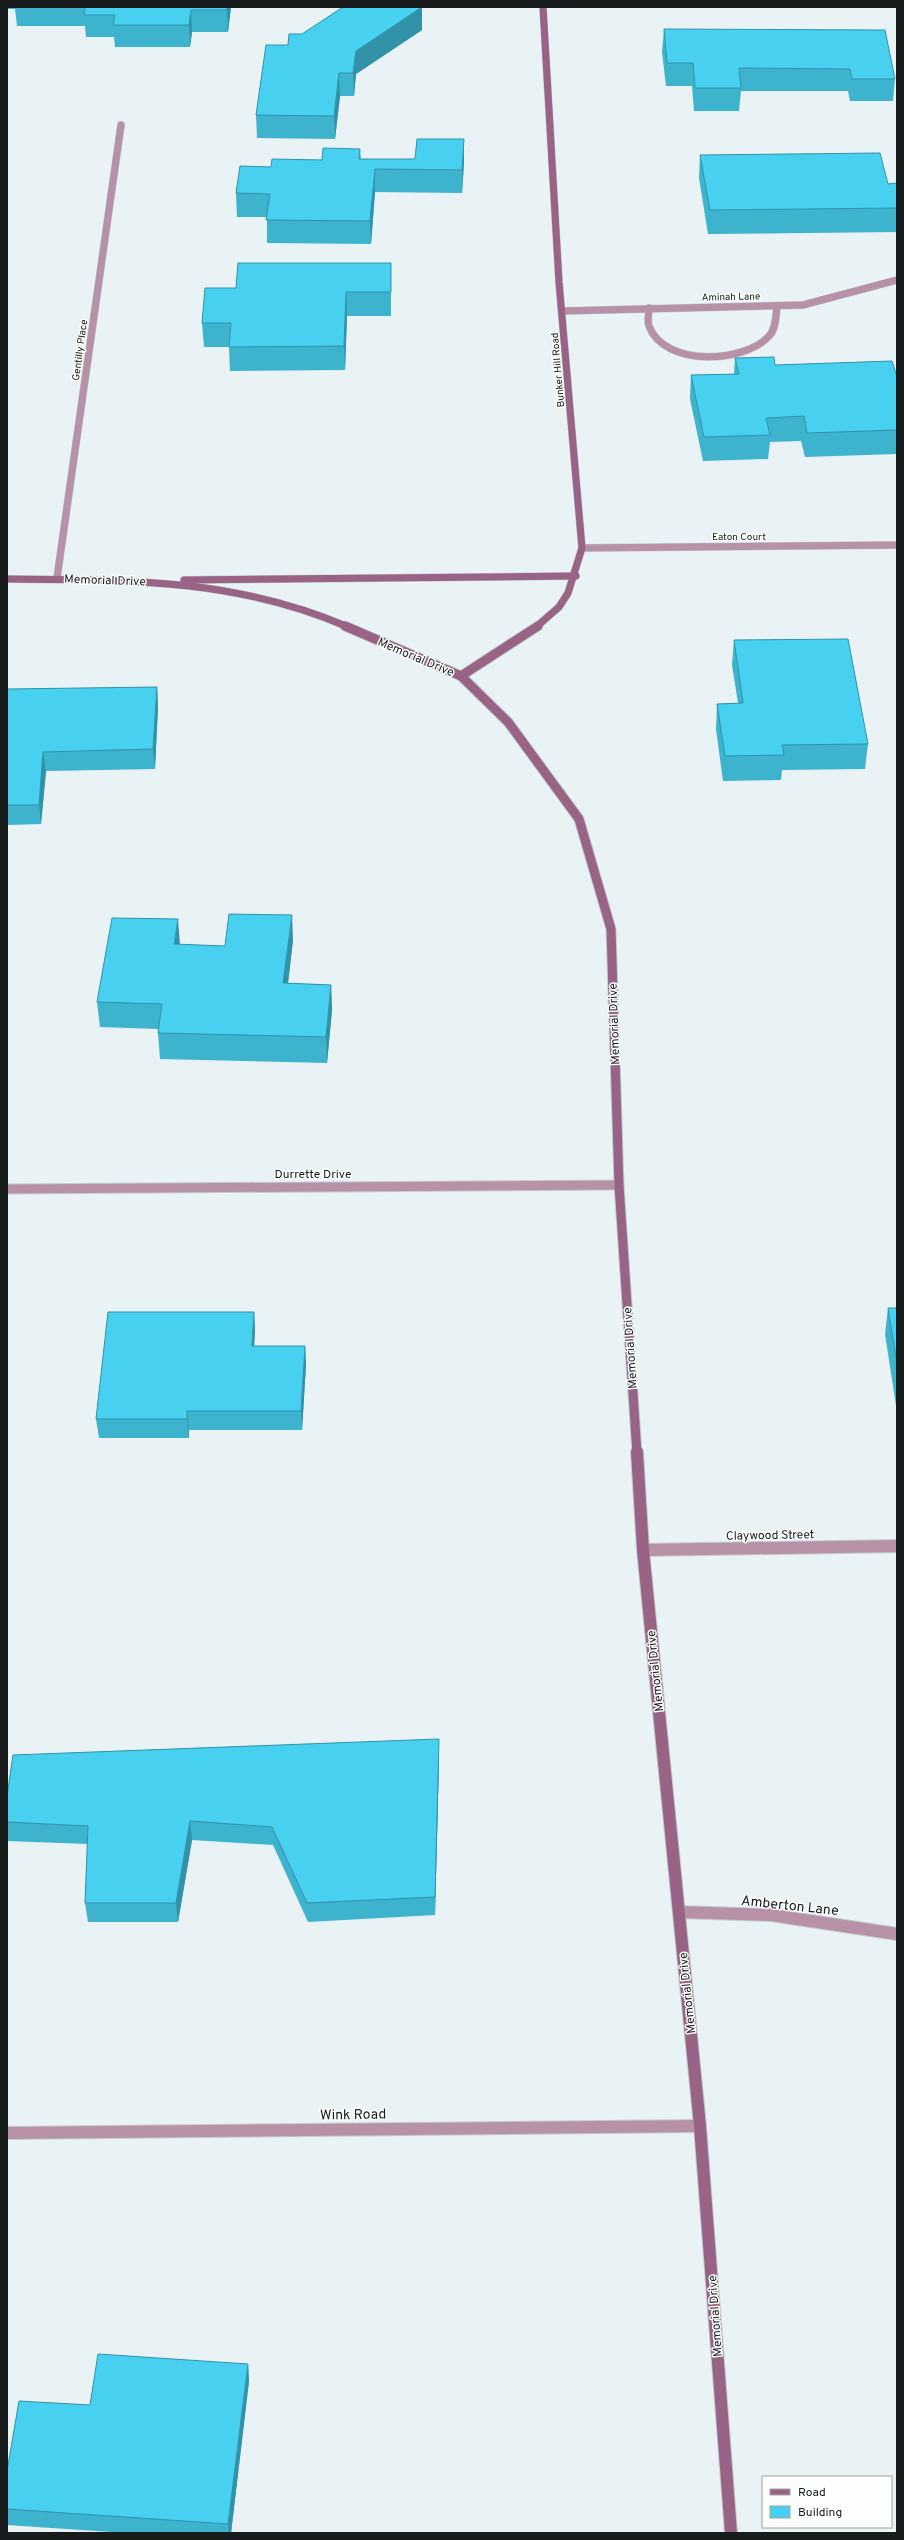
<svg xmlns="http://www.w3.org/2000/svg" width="904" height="2540" font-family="Overpass,sans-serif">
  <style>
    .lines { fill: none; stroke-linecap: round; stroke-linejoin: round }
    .street-far2-casing { stroke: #c3cbce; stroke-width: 8 }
    .street-far1-casing { stroke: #c3cbce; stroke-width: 11 }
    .street-casing { stroke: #c3cbce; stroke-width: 14 }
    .secondary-far2-casing { stroke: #c3cbce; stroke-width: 8 }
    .secondary-far1-casing { stroke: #c3cbce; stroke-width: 11 }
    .secondary-casing { stroke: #c3cbce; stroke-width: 14 }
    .street-far2 { stroke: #b791a8; stroke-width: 7 }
    .street-far1 { stroke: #b791a8; stroke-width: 9 }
    .street { stroke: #b791a8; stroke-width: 12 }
    .secondary-far2 { stroke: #996385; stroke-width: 7 }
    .secondary-far1 { stroke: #996385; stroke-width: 9 }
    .secondary { stroke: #996385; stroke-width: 12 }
    .wall { fill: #3db3ce }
    .shaded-wall { fill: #3292a7 }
    .building { fill: #47d0ef; stroke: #3292a7 }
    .labels { text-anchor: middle; stroke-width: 3; stroke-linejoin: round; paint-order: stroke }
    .far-street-label { font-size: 10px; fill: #181b1c; stroke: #fcfefe }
    .street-label { font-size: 12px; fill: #181b1c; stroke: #fcfefe }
    .near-street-label { font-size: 14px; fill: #181b1c; stroke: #fcfefe }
  </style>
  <rect width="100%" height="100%" fill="#e9f2f5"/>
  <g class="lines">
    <!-- street-far2 casing -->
    <g class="street-far2-casing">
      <g id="street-far2">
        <path d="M649,308C649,314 647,321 649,326C664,367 745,364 770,335C776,328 776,315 777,306"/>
        <path d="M562,311L803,305L897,280"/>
        <path d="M582,548L897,545"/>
        <path d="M57,578L121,125"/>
      </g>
    </g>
    <!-- street-far1 casing -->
    <g class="street-far1-casing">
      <path id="street-far1" d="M7,1189L619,1185"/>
    </g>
    <!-- street casing -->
    <g class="street-casing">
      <g id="street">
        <path d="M643,1550L897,1546"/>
        <path d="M679,1912L771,1915L897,1934"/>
        <path d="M7,2133L700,2126"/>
      </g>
    </g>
    <!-- secondary-far2 casing -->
    <g class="secondary-far2-casing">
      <g id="secondary-far2">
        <path d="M7,579C127,580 235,578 348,627"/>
        <path d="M184,580L576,576"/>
        <path d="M536,627L559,607L568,593L582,548L559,282L543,7"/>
      </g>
    </g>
    <!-- secondary-far1 casing -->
    <g class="secondary-far1-casing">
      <g id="secondary-far1">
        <path d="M345,626L461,676L508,722L579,819L611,929L619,1185L637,1453"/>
        <path d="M461,676L538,626"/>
      </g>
    </g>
    <!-- secondary casing -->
    <g class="secondary-casing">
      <path id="secondary" d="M637,1452L643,1550L700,2126L731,2533"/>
    </g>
    <!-- street-far2 -->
    <use href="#street-far2" class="street-far2"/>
    <!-- street-far1 -->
    <use href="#street-far1" class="street-far1"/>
    <!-- street -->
    <use href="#street" class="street"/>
    <!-- secondary-far2 -->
    <use href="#secondary-far2" class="secondary-far2"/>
    <!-- secondary-far1 -->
    <use href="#secondary-far1" class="secondary-far1"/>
    <!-- secondary -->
    <use href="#secondary" class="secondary"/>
  </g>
  <!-- wall -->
  <g class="wall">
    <path d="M7,7H231L228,32H192L190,47H115L114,37H86L85,26H17L15,9H7Z"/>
    <path d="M422,7V30L356,74L354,96H340L335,139L257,138L256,115L288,45L302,34Z"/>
    <path d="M664,29L895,79L893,101H850L848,91H741L739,111H694L692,86H666L662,52Z"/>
    <path d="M360,149L361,159L464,162L462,193L375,192L371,244L267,243V217H237L236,193L271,167L322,160Z"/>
    <path d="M700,155L888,184L897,183V232L708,234L699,178Z"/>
    <path d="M391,263V316H347L345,370L230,371L229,347H204L202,323L236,288Z"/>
    <path d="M735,358L775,365L897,377V454L805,457L801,441L770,442L768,459L703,461L690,399L691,375L734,374Z"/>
    <path d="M734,640L868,744L865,769L782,770L781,780L723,781L716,729L717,704L738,703L732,665Z"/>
    <path d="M157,687L158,706L155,769L46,771L41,824L7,825V694Z"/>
    <path d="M293,940L288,983L331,985L332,1010L327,1063L160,1059L158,1033V1029L100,1027L97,1002L180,945L225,946Z"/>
    <path d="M888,1308H897V1412L885,1334Z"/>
    <path d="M254,1312L255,1331L254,1346H305L306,1365L302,1430H189V1438H99L96,1419Z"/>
    <path d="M439,1758L435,1915L308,1922L273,1845L192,1840L178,1922H88L85,1903L88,1844L7,1841V1796Z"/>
    <path d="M248,2364L249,2381L231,2533H126L7,2525V2471L90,2405Z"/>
  </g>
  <!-- shaded-wall -->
  <g class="shaded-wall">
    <path d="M227,7H231L228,32L227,10Z"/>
    <path d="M422,7V30L356,74L354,96L353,73L356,51Z"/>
    <path d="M191,10L192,32L190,47L189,25Z"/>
    <path d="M339,73L340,96L335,139L334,116Z"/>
    <path d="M464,139V162L462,193V170Z"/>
    <path d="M375,169V192L371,244L370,221Z"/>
    <path d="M346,292L347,316L345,370L344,346Z"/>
    <path d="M157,687L158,706L155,769L153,749Z"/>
    <path d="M43,752L46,771L41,824L39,805Z"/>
    <path d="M292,915L293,940L285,1009L283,983Z"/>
    <path d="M178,919L180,945L174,944Z"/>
    <path d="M331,985L332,1010L327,1063L326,1037Z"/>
    <path d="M254,1312L255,1331L253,1365L252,1346Z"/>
    <path d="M305,1346L306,1365L302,1430L301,1411Z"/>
    <path d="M187,1411L189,1430V1438L187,1419Z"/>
    <path d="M439,1739V1758L435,1915V1897Z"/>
    <path d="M190,1821L192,1840L178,1922L176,1903Z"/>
    <path d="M248,2364L249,2381L231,2533H229L228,2524Z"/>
  </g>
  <!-- building -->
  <g class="building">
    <path d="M85,7H227V10H191L189,25H113L115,15H84Z"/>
    <path d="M343,7H422L356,51L353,73H339L334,116L256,115L266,45H288L289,34H302Z"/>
    <path d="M664,29L885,30L895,79H852L850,69L739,68L741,88H695L693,63H667Z"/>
    <path d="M417,139H464L462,170L375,169L370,221L266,220L270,194L236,193L240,166L271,167L272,159L322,160L323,148L360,149L359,159H415Z"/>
    <path d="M880,153L888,184L897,183V208L710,210L700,155Z"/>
    <path d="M238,263H391V292H346L344,346L229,347L231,323H202L205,288H236Z"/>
    <path d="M774,357L775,365L892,361L897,377V430L807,433L804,416L766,418L770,435L704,437L691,375L739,374L735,358Z"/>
    <path d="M848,639L868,744L782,745L784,755L725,756L717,704L743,703L734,640Z"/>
    <path d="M157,687L153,749L43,752L39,805H7V689Z"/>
    <path d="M229,914L292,915L283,983L331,985L326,1037L158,1033L162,1004L97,1002L112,918L178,919L174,944L225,946Z"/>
    <path d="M888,1308H897V1363Z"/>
    <path d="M108,1312H254L252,1346H305L301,1411H187V1419H96Z"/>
    <path d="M439,1739L435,1897L307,1903L272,1827L190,1821L176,1903H85L88,1826L7,1822V1796L13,1755Z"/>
    <path d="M98,2354L248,2364L228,2524L7,2509V2471L19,2401L90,2405Z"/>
  </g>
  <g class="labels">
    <!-- far-street labels -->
    <g class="far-street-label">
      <text transform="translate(731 296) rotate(-1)" y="4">Aminah Lane</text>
      <text transform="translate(79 350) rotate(-82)" y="4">Gentilly Place</text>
      <text transform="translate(557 370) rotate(-95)" y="4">Bunker Hill Road</text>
      <text x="739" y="540">Eaton Court</text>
    </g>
    <!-- street labels -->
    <g class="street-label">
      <text transform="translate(105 580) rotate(2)" y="4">Memorial Drive</text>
      <text transform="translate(416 657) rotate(23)" y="4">Memorial Drive</text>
      <text transform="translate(614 1024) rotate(-92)" y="4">Memorial Drive</text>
      <text x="313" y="1178">Durrette Drive</text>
      <text transform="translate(630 1348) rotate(-94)" y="4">Memorial Drive</text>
      <text transform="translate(770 1535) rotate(-1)" y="4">Claywood Street</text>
      <text transform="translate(655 1671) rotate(-96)" y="4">Memorial Drive</text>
      <text transform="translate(687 1993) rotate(-96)" y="4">Memorial Drive</text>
      <text transform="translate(715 2316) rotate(-94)" y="4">Memorial Drive</text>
    </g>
    <!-- near-street labels -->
    <g class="near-street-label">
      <text transform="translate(790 1905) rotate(6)" y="5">Amberton Lane</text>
      <text transform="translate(353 2114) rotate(-1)" y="5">Wink Road</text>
    </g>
  </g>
  <!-- border -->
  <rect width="904" height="2540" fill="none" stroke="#181b1c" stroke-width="16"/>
  <!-- legend -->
  <rect x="762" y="2476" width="130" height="52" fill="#fcfefe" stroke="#a1a3a4"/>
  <rect x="770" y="2489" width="20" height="6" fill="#996385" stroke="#a1a3a4"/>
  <text x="798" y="2496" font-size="12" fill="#181b1c">Road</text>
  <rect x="770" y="2506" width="20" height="12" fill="#47d0ef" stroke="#a1a3a4"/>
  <text x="798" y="2516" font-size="12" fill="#181b1c">Building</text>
</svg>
